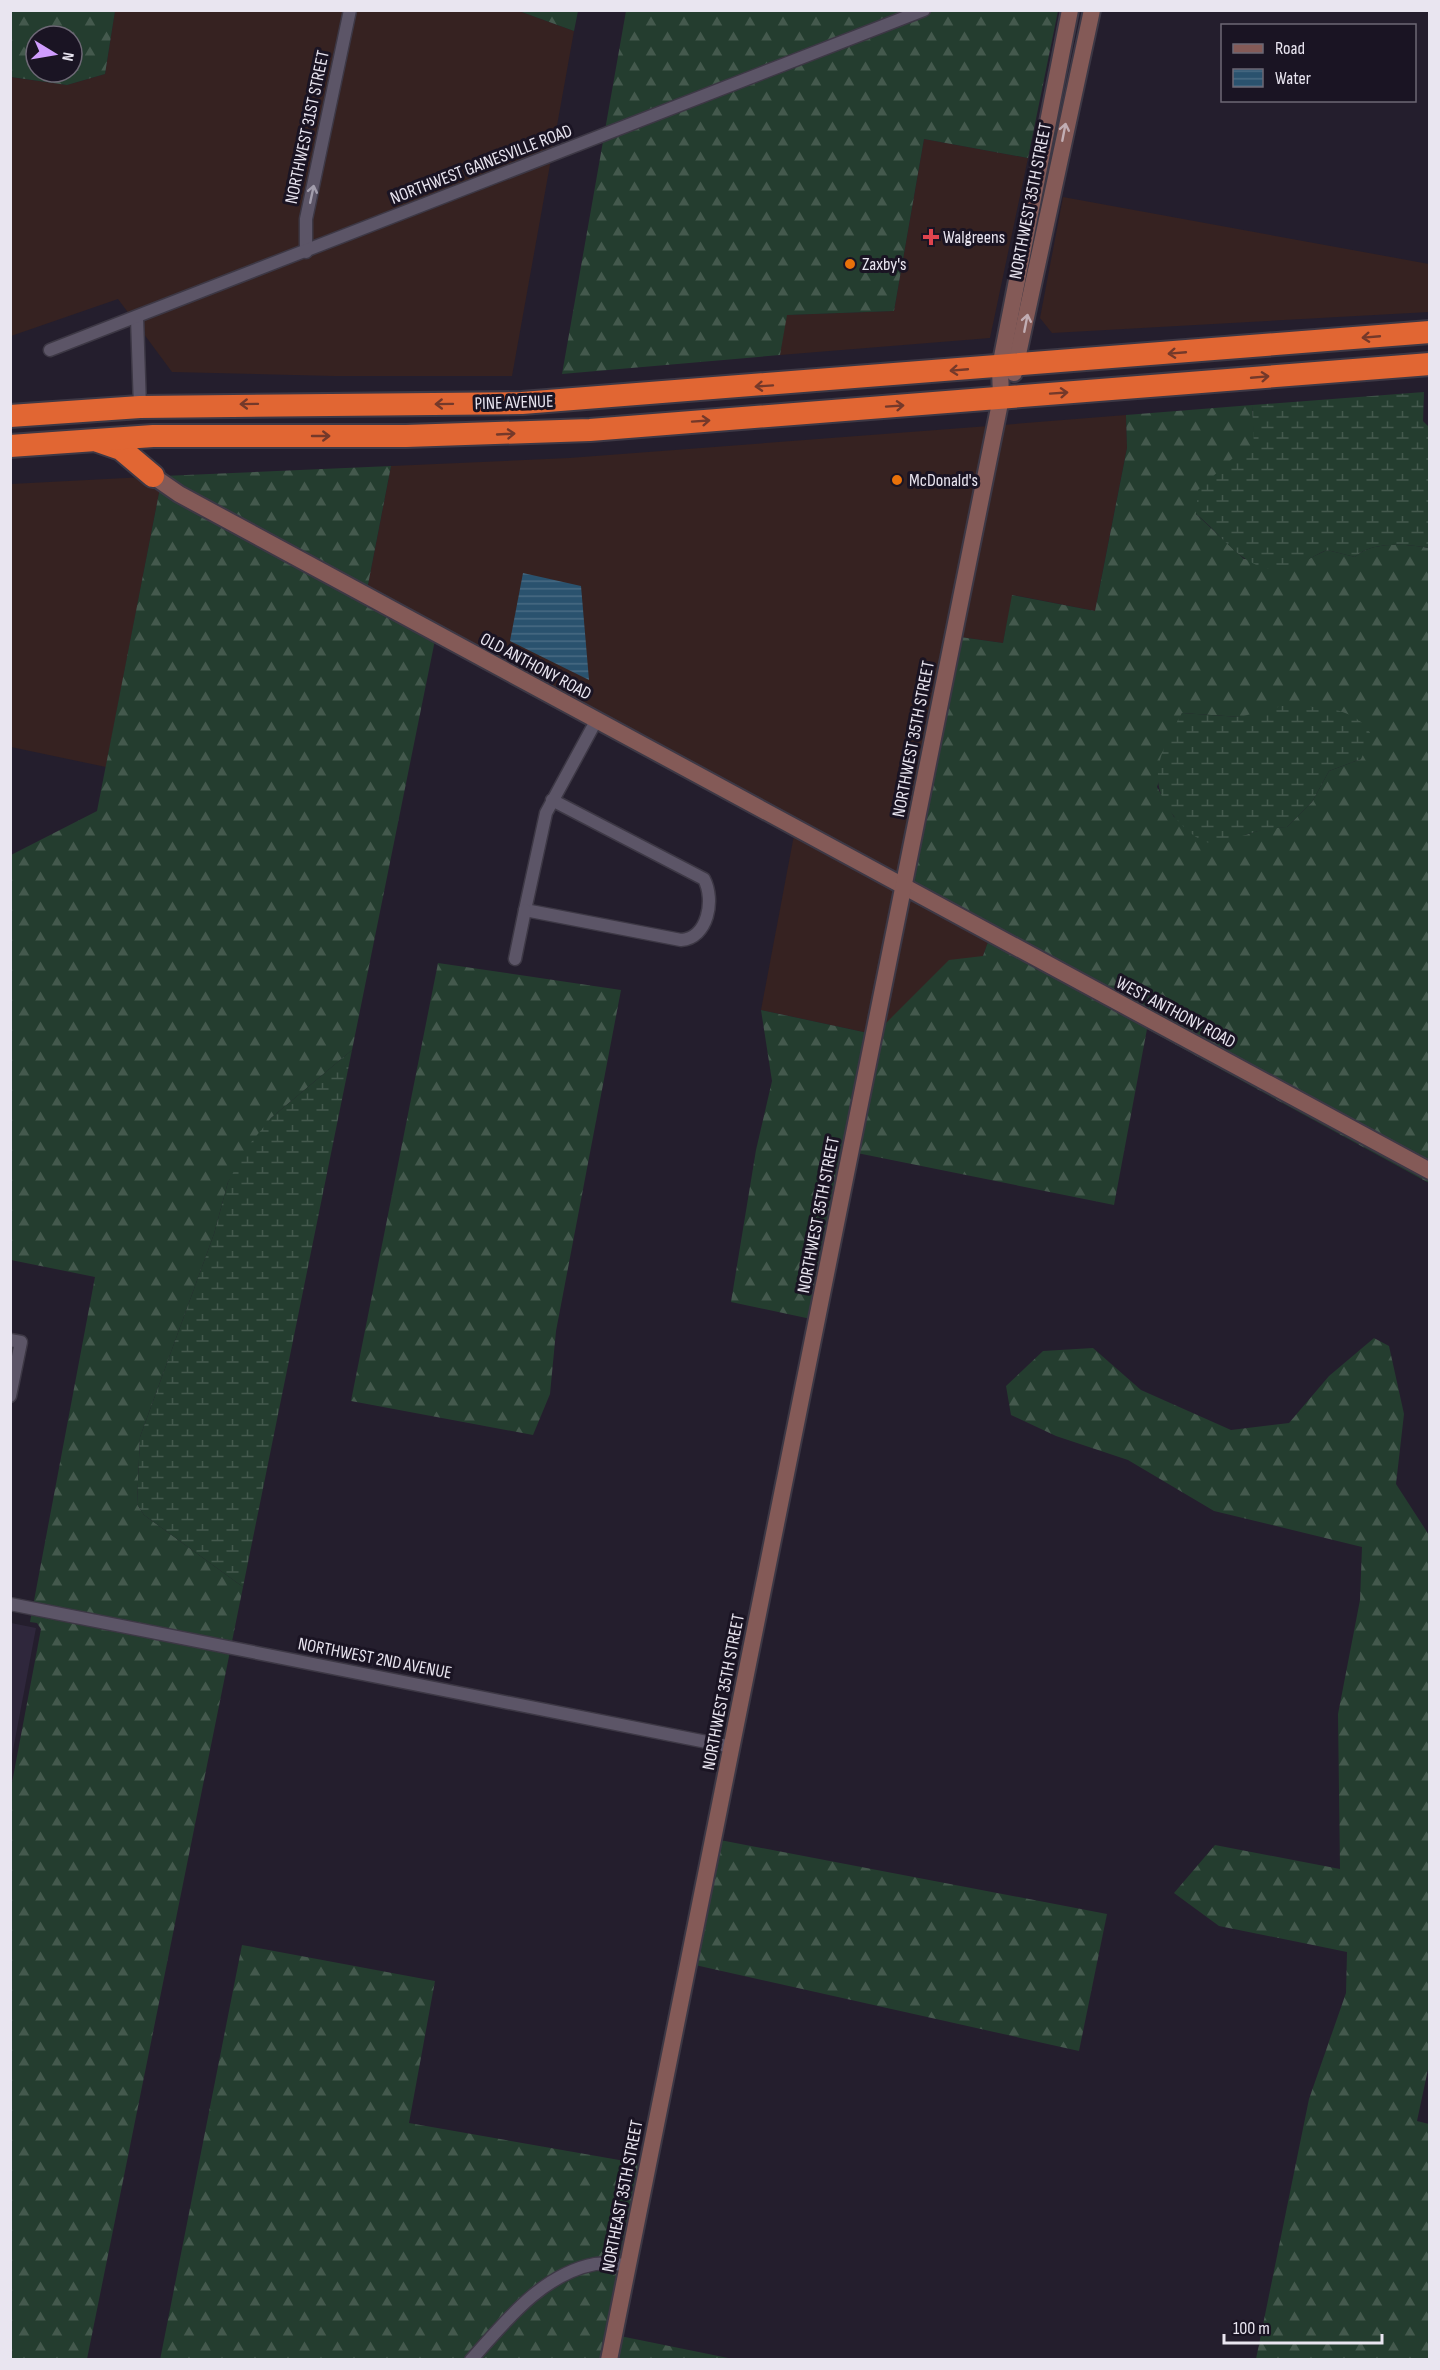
<svg xmlns="http://www.w3.org/2000/svg" width="1440" height="2370" font-family="'Sofia Sans Condensed',sans-serif">
  <style>
    .commercial { fill: #362221 }
    .built { fill: #2f273c }
    .forest { fill: url(#forest-firs); fill-rule: evenodd }
    .wetland { fill: url(#wetland-marsh) }
    .water { fill: url(#water-rules) }
    .lines { fill: none; stroke-linecap: round; stroke-linejoin: round }
    .street-casing { stroke: #3d3845; stroke-width: 15 }
    .secondary-casing { stroke: #3d3845; stroke-width: 20 }
    .highway-casing { stroke: #3d3845; stroke-width: 26 }
    .street { stroke: #5c5567; stroke-width: 12 }
    .secondary { stroke: #845a57; stroke-width: 16 }
    .highway { stroke: #e16633; stroke-width: 22 }
    .oneway { stroke: #c1adb3 }
    .oneway2 { stroke: #a29dac }
    .oneway3 { stroke: #74392a }
    .health-dot { fill: #e0444e; stroke: #1a1423; stroke-width: 2 }
    .food-dot { fill: #e8710a; stroke: #1a1423; stroke-width: 2 }
    .labels { text-anchor: middle; stroke-width: 6; stroke-linejoin: round; paint-order: stroke }
    .street-label { font-size: 18px; fill: #e9e5f0; stroke: #1a1423 }
    .poi-label { font-size: 18px; fill: #e9e5f0; stroke: #1a1423; text-anchor: start }
  </style>
  <defs>
    <pattern id="forest-firs" width="22" height="20" patternUnits="userSpaceOnUse" patternTransform="scale(1.5)"><rect width="22" height="20" fill="#243d2f"/><path d="M5 1l3.5 6h-7zM16 11l3.5 6h-7z" fill="#44594d"/></pattern>
    <pattern id="wetland-marsh" width="20" height="14" patternUnits="userSpaceOnUse" patternTransform="scale(1.5)"><rect width="20" height="14" fill="#243d2f"/><path d="M1 5h8M5 5V1M11 12h8M15 12V8" fill="none" stroke="#44594d"/></pattern>
    <pattern id="water-rules" width="6" height="5" patternUnits="userSpaceOnUse" patternTransform="scale(1.5)"><rect width="6" height="5" fill="#2a526e"/><path d="M0 2.5h6" fill="none" stroke="#496b83"/></pattern>
  </defs>
  <rect width="100%" height="100%" fill="#241e2d"/>
  <!-- commercial -->
  <g class="commercial">
    <path d="M115,11H519L574,31L512,376H334L172,372L118,299L11,336L10,77L67,85L105,74Z"/>
    <path d="M924,139L1028,158L990,338L780,355L786,315L894,311Z"/>
    <path d="M1063,197L1429,264V312L1052,333L1040,318Z"/>
    <path d="M1126,415L1127,448L1095,611L1013,595L1003,643L960,637L1002,425Z"/>
    <path d="M989,426L899,879L367,590L391,466L569,458Z"/>
    <path d="M145,477L160,488L106,767L11,747V484Z"/>
    <path d="M794,835L897,890L868,1033L761,1010Z"/>
    <path d="M908,896L989,939L983,956L882,1027Z"/>
  </g>
  <!-- built -->
  <path class="built" d="M11,1623L36,1628L11,1761L10,1623Z"/>
  <!-- forest -->
  <g class="forest">
    <path d="M10,11H115L105,74L67,85L11,77ZM36,36H72V72H36Z"/>
    <path d="M519,11H578L574,31Z"/>
    <path d="M626,11H1058L1028,158L924,139L894,311L787,315L780,355L562,374Z"/>
    <path d="M1252,405L1255,446C1221,465 1215,482 1196,514L1244,559L1300,563L1327,550L1355,557C1372,541 1407,544 1429,548V1164L910,885L960,637L1003,643L1012,595L1095,611L1127,448L1126,415ZM1182,713L1240,717L1361,759L1329,771L1312,802L1287,827L1267,828L1245,835L1174,817L1157,787Z"/>
    <path d="M391,466L367,590L163,476Z"/>
    <path d="M160,488L435,640L352,1050L271,1118L228,1182L214,1234L140,1437L137,1504L144,1515L243,1587L87,2359L11,2360V1788L41,1629L37,1623L30,1622L95,1277L11,1260V855L97,811Z"/>
    <path d="M989,939L1429,1177V1183L1147,1029L1114,1205L857,1153L882,1027L949,960L983,956Z"/>
    <path d="M438,963L621,990L556,1331L550,1394L533,1435L351,1401Z"/>
    <path d="M761,1010L868,1033L811,1319L731,1302L756,1150L772,1081Z"/>
    <path d="M1374,1338L1389,1346L1404,1414L1396,1484L1429,1535L1430,2060L1417,2121L1429,2124V2359H1256L1309,2099L1346,1993L1347,1952L1219,1926L1174,1893L1215,1845L1340,1869L1338,1714L1360,1600L1362,1547L1214,1511L1128,1460L1056,1436L1011,1415L1006,1386L1043,1351L1093,1348L1141,1390L1231,1430L1289,1423L1329,1376Z"/>
    <path d="M720,1840L1107,1914L1079,2051L695,1965Z"/>
    <path d="M242,1945L435,1981L409,2123L642,2164L603,2359L160,2360Z"/>
    <path d="M620,2336L733,2359L615,2360Z"/>
  </g>
  <!-- wetland -->
  <g class="wetland">
    <path d="M1424,392L1423,421L1430,428L1429,548C1407,544 1372,541 1355,557L1327,550C1314,555 1302,565 1289,568C1247,577 1225,537 1196,514L1198,490L1233,458L1254,446L1252,405Z"/>
    <path d="M1282,706C1313,707 1356,704 1372,736L1361,759L1329,771L1312,802L1287,827C1271,828 1258,830 1242,836C1236,838 1228,844 1221,844C1206,845 1194,837 1185,828C1143,787 1156,758 1182,713L1240,717Z"/>
    <path d="M352,1050L243,1587L144,1515L137,1504L140,1437L214,1234L228,1182L248,1146L271,1118Z"/>
  </g>
  <!-- water -->
  <path class="water" d="M523,573L581,586L589,680L510,641Z"/>
  <g class="lines">
    <!-- street casing -->
    <g class="street-casing">
      <g id="street">
        <path d="M306,252V219L350,10"/>
        <path d="M137,318L140,407"/>
        <path d="M50,350L924,10"/>
        <path d="M552,800L704,879C715,900 708,938 681,940L525,910L546,813L596,721"/>
        <path d="M515,959L525,910"/>
        <path d="M10,1340L21,1342L10,1396"/>
        <path d="M10,1604L732,1747"/>
        <path d="M471,2360C505,2322 542,2274 595,2264C605,2262 618,2265 628,2265"/>
      </g>
    </g>
    <!-- secondary casing -->
    <g class="secondary-casing">
      <g id="secondary">
        <path d="M1014,373L1092,10"/>
        <path d="M153,476L179,494L1430,1171"/>
        <path d="M609,2360L1001,398L1000,367L1070,10"/>
      </g>
    </g>
    <!-- highway casing -->
    <g class="highway-casing">
      <g id="highway">
        <path d="M10,416L140,407L522,403L1430,332"/>
        <path d="M98,441L121,449L153,476"/>
        <path d="M10,446L153,436H406L590,430L1430,364"/>
      </g>
    </g>
    <!-- street -->
    <use href="#street" class="street"/>
    <!-- secondary -->
    <use href="#secondary" class="secondary"/>
    <!-- highway -->
    <use href="#highway" class="highway"/>
  </g>
  <!-- one-way arrows -->
  <defs><path id="oneway-shaft" d="M-6 0H5M1.5-3L5.5 0L1.5 3" fill="none" stroke-width="1.6" stroke-linecap="round" stroke-linejoin="round" transform="scale(1.5)"/></defs>
  <g class="oneway">
    <use href="#oneway-shaft" transform="translate(1064 132) rotate(-79)"/>
    <use href="#oneway-shaft" transform="translate(1026 323) rotate(-79)"/>
  </g>
  <use class="oneway2" href="#oneway-shaft" transform="translate(312 194) rotate(-78)"/>
  <g class="oneway3">
    <use href="#oneway-shaft" transform="translate(1371 337) rotate(175)"/>
    <use href="#oneway-shaft" transform="translate(1177 353) rotate(175)"/>
    <use href="#oneway-shaft" transform="translate(959 370) rotate(175)"/>
    <use href="#oneway-shaft" transform="translate(1260 377) rotate(-5)"/>
    <use href="#oneway-shaft" transform="translate(764 386) rotate(176)"/>
    <use href="#oneway-shaft" transform="translate(1059 393) rotate(-4)"/>
    <use href="#oneway-shaft" transform="translate(249 404) rotate(179)"/>
    <use href="#oneway-shaft" transform="translate(444 404) rotate(179)"/>
    <use href="#oneway-shaft" transform="translate(895 406) rotate(-4)"/>
    <use href="#oneway-shaft" transform="translate(701 421) rotate(-4)"/>
    <use href="#oneway-shaft" transform="translate(506 434) rotate(-3)"/>
    <use href="#oneway-shaft" transform="translate(321 436)"/>
  </g>
  <!-- markers -->
  <path class="health-dot" d="M928 228h6v6h6v6h-6v6h-6v-6h-6v-6h6z"/>
  <g class="food-dot">
    <circle cx="850" cy="264" r="6"/>
    <circle cx="897" cy="480" r="6"/>
  </g>
  <g class="labels">
    <!-- street labels -->
    <g class="street-label">
      <text transform="translate(307 127) rotate(-78)" y="6">NORTHWEST 31ST STREET</text>
      <text transform="translate(481 164) rotate(-21)" y="6">NORTHWEST GAINESVILLE ROAD</text>
      <text transform="translate(1030 201) rotate(-79)" y="6">NORTHWEST 35TH STREET</text>
      <text transform="translate(514 402) rotate(-2)" y="6">PINE AVENUE</text>
      <text transform="translate(536 666) rotate(28)" y="6">OLD ANTHONY ROAD</text>
      <text transform="translate(913 739) rotate(-79)" y="6">NORTHWEST 35TH STREET</text>
      <text transform="translate(1176 1012) rotate(28)" y="6">WEST ANTHONY ROAD</text>
      <text transform="translate(818 1215) rotate(-79)" y="6">NORTHWEST 35TH STREET</text>
      <text transform="translate(375 1658) rotate(11)" y="6">NORTHWEST 2ND AVENUE</text>
      <text transform="translate(723 1692) rotate(-79)" y="6">NORTHWEST 35TH STREET</text>
      <text transform="translate(622 2196) rotate(-79)" y="6">NORTHEAST 35TH STREET</text>
    </g>
    <!-- poi labels -->
    <g class="poi-label">
      <text x="943" y="243">Walgreens</text>
      <text x="862" y="270">Zaxby's</text>
      <text x="909" y="486">McDonald's</text>
    </g>
  </g>
  <!-- border -->
  <rect width="1440" height="2370" fill="none" stroke="#e9e5f0" stroke-width="24"/>
  <!-- legend -->
  <rect x="1221" y="24" width="195" height="78" fill="#1a1423" stroke="#6d6875" stroke-width="1.5"/>
  <rect x="1233" y="44" width="30" height="9" fill="#845a57" stroke="#6d6875" stroke-width="1.5"/>
  <text x="1275" y="54" font-size="18" fill="#e9e5f0">Road</text>
  <rect x="1233" y="69" width="30" height="18" fill="url(#water-rules)" stroke="#6d6875" stroke-width="1.5"/>
  <text x="1275" y="84" font-size="18" fill="#e9e5f0">Water</text>
  <!-- north arrow -->
  <g transform="translate(54 54) rotate(101)"><circle r="28" fill="#1a1423" stroke="#6d6875" stroke-width="1.5"/>
  <path d="M0-4.5L10 22L0 15L-10 22Z" fill="#d09dfe"/>
  <text y="-9" font-size="16" font-weight="bold" text-anchor="middle" fill="#e9e5f0">N</text>
  </g>
  <!-- scale -->
  <path d="M1224 2334v9h158v-9" fill="none" stroke="#e9e5f0" stroke-width="3"/>
  <text x="1233" y="2334" font-size="18" fill="#e9e5f0" stroke="#1a1423" stroke-width="4.5" paint-order="stroke">100 m</text>
</svg>
